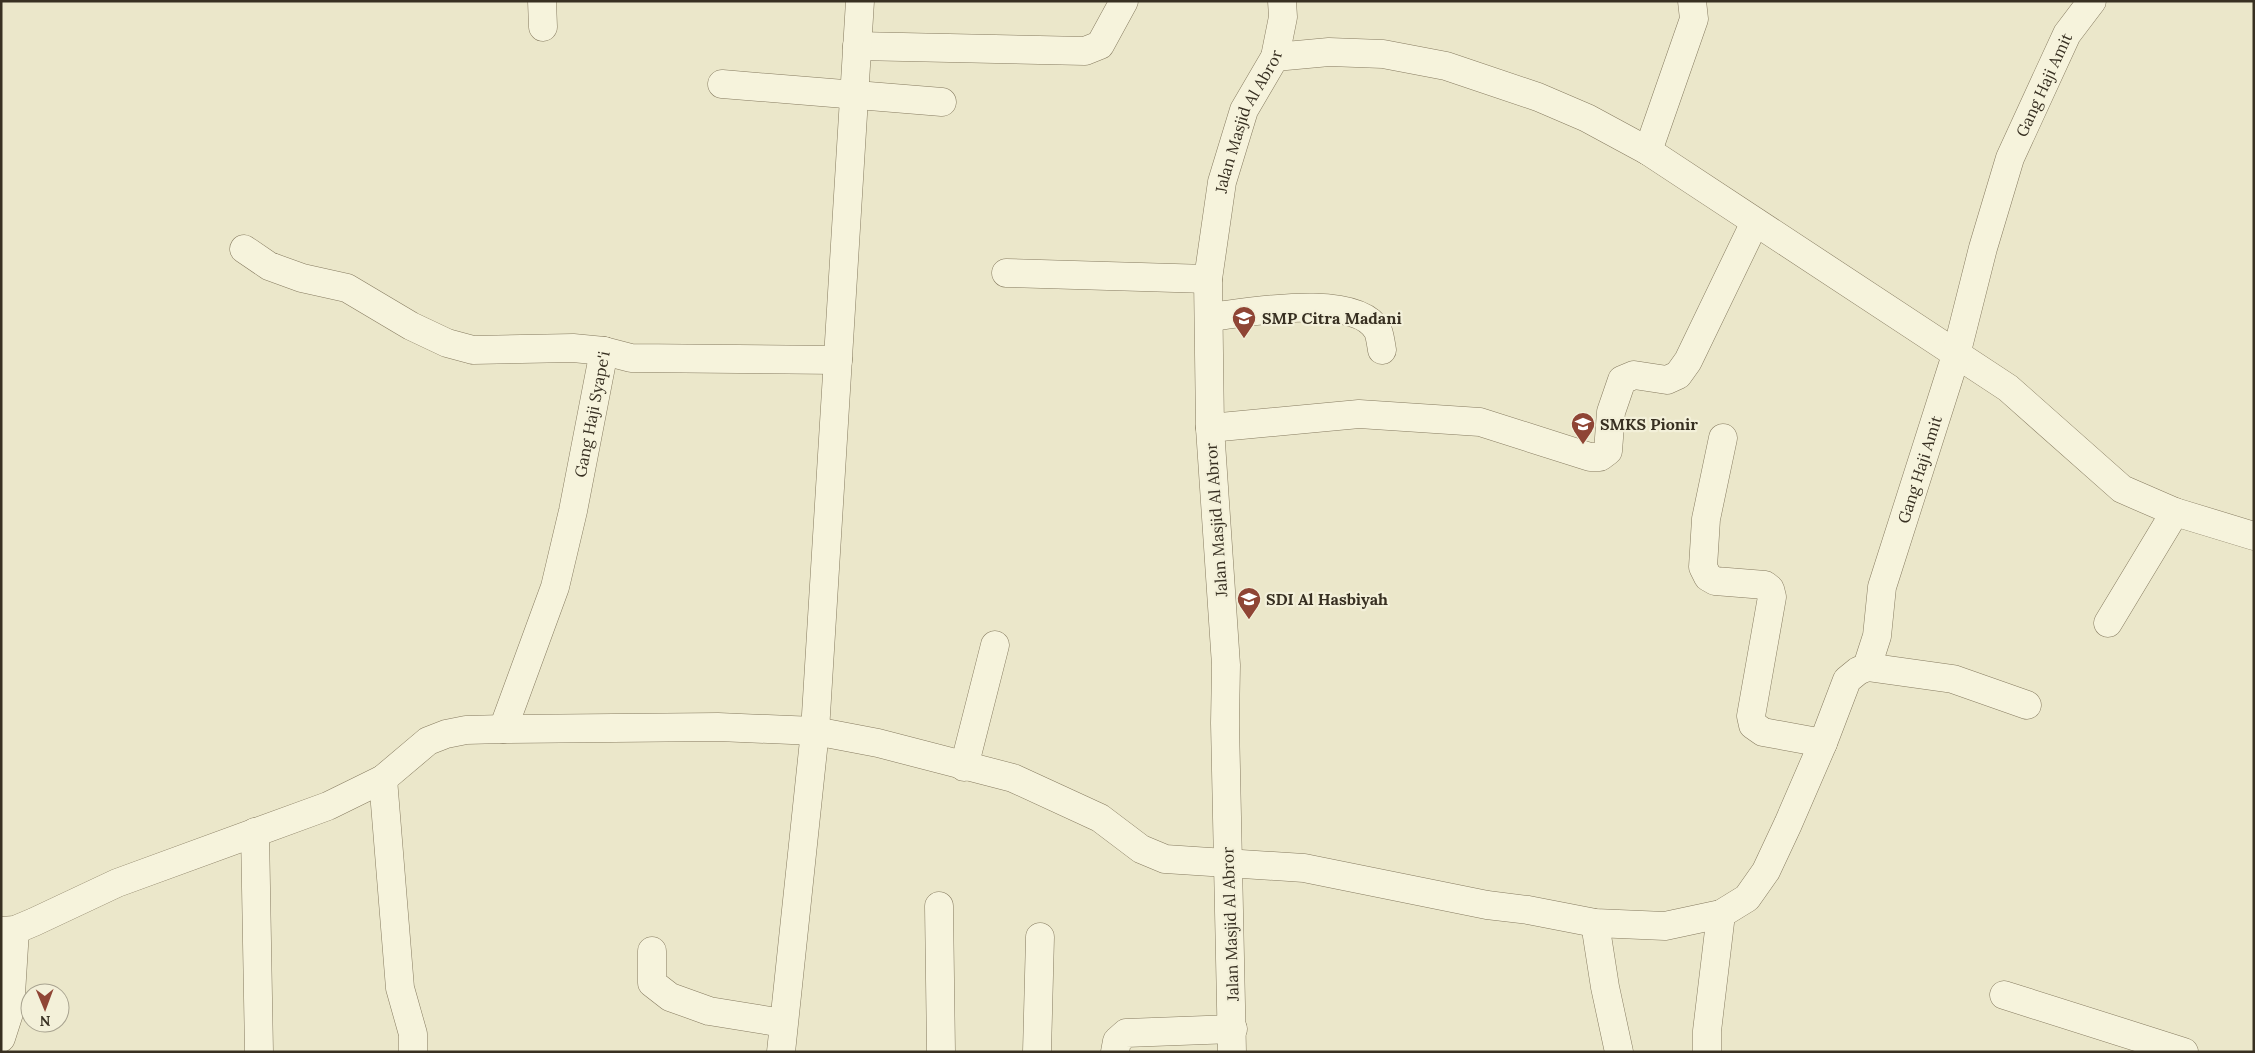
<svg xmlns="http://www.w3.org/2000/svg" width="2255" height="1053" font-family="Lora,serif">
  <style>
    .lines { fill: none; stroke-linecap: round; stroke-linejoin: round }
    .minor-casing { stroke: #867b60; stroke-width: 29 }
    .minor { stroke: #f6f3dc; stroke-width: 28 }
    .labels { text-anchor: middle; stroke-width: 4.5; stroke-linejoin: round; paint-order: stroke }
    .street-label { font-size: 16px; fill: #383022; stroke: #f3f0d9 }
    .poi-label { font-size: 16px; font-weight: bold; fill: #383022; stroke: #f3f0d9; text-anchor: start }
  </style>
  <rect width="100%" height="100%" fill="#ebe7ca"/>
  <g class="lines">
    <!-- minor casing -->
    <g class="minor-casing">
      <g id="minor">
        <path d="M542,1L543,27"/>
        <path d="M857,46L1085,51L1100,45L1124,1"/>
        <path d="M1275,57L1329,52L1383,54L1446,66L1538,97L1587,118L1648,151L2008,388L2122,489L2175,512L2254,536"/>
        <path d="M722,84L942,102"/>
        <path d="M1648,151L1694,19L1692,1"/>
        <path d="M244,249L269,266L302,278L347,288L411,326L447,343L473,350L573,348L604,351L631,358L838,360"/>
        <path d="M1006,273L1208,279"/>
        <path d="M1209,317C1246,313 1357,291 1378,331C1380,336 1381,344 1382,350"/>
        <path d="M1210,428L1359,414L1480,422L1590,457H1600L1608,451L1611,412L1622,380L1634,375L1667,380L1678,375L1688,361L1755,222"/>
        <path d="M1723,438L1706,519L1703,567L1708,577L1715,581L1765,585L1770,589L1772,597L1751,716L1753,725L1763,732L1823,743"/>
        <path d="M2108,623L2175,512"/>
        <path d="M1867,667L1953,679L2027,705"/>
        <path id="s1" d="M503,729L555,587L573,511L604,351"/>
        <path d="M964,767L995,645"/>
        <path d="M383,779L400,988L413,1034V1052"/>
        <path d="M255,832L259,1052"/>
        <path d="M939,906L941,1052"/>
        <path d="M1595,923L1605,987L1619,1052"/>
        <path id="s2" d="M1,931L15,930L34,922L117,883L328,806L383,779L428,741L446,734L466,730L503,729L718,727L815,731L878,743L1013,778L1100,818L1141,849L1165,859L1304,868L1487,905L1528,910L1595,923L1665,926L1721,914L1747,898L1766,871L1788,824L1823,743L1847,680L1858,671L1867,667L1877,636L1882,587L1956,355L1983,248L2010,158L2067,34L2092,1"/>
        <path d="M652,951V983L670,997L709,1011L783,1023"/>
        <path d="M2004,995L2184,1052"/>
        <path d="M1,1038L10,1010L15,930"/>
        <path d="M781,1052L815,731L860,1"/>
        <path d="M1037,1052L1040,937"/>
        <path d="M1115,1052L1117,1041L1126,1033L1233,1029"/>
        <path id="s3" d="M1232,1052L1225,723L1226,665L1210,428L1208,279L1222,182L1244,110L1275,57L1283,17L1282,1"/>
        <path d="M1707,1052V1031L1721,914"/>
      </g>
    </g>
    <!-- minor -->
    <use href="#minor" class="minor"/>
  </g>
  <!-- icons -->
  <defs>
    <g id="school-pin" transform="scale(1.25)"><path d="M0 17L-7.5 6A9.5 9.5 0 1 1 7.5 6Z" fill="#8f4535" stroke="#f3f0d9"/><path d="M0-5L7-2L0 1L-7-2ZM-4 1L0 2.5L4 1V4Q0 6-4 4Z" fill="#fff"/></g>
  </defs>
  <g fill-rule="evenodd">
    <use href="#school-pin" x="1244" y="318"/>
    <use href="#school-pin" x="1583" y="424"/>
    <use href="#school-pin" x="1249" y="599"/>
  </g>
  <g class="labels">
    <!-- street labels -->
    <g class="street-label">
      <text dy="6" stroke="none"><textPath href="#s2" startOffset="2705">Gang Haji Amit</textPath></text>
      <text dy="6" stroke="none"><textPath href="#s3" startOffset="938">Jalan Masjid Al Abror</textPath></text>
      <text dy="6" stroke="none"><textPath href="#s1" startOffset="328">Gang Haji Syape'i</textPath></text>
      <text dy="6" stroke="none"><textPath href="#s2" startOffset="2300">Gang Haji Amit</textPath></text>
      <text transform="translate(1216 520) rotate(-94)" y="6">Jalan Masjid Al Abror</text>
      <text transform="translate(1230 924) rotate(-92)" y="6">Jalan Masjid Al Abror</text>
    </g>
    <!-- poi labels -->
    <g class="poi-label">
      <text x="1262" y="324">SMP Citra Madani</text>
      <text x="1600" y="430">SMKS Pionir</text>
      <text x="1266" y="605">SDI Al Hasbiyah</text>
    </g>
  </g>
  <!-- border -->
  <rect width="2255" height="1053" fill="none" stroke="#383022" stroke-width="5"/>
  <!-- north arrow -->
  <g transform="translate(45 1008) rotate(179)"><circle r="24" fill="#f3f0d9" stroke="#a8a390"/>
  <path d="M0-4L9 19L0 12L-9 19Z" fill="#8f4535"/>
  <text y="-8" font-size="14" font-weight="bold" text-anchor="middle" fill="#383022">N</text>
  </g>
</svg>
